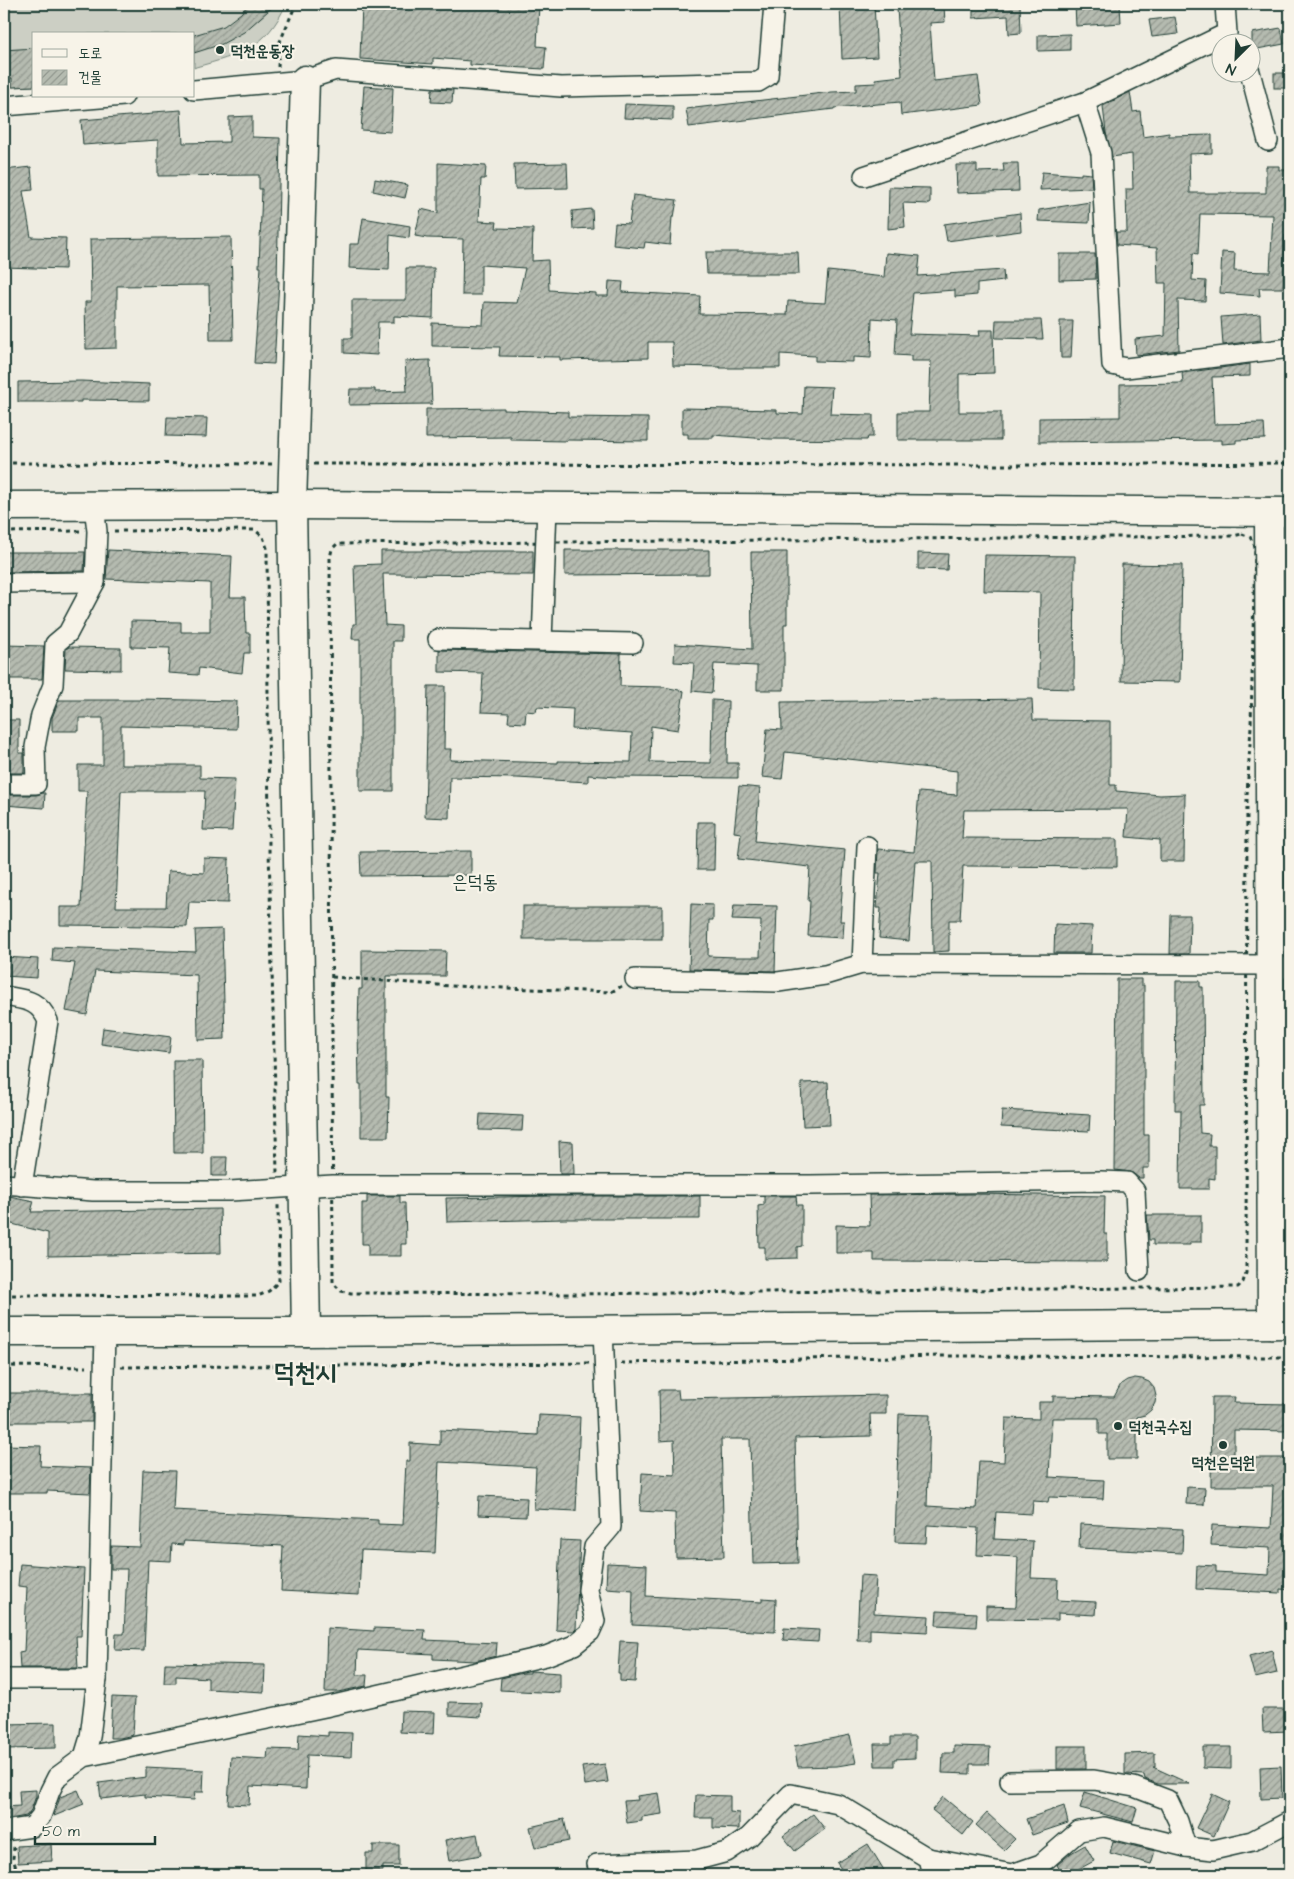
<svg xmlns="http://www.w3.org/2000/svg" width="1294" height="1879" font-family="'Architects Daughter','Poor Story',sans-serif">
  <style>
    .pitch { fill: #cccfc4; stroke: #76867c }
    .building { fill: url(#building-hatch); stroke: #1f3d34 }
    .lines { fill: none; stroke-linecap: round; stroke-linejoin: round }
    .street-casing { stroke: #1f3d34; stroke-width: 22 }
    .secondary-casing { stroke: #1f3d34; stroke-width: 31 }
    .primary-casing { stroke: #1f3d34; stroke-width: 31 }
    .path { stroke: #1f3d34; stroke-width: 3; stroke-dasharray: 4 4; stroke-linecap: butt }
    .street { stroke: #f7f3e8; stroke-width: 19 }
    .secondary { stroke: #f7f3e8; stroke-width: 28 }
    .primary { stroke: #f7f3e8; stroke-width: 28 }
    .poi-dot { fill: #1f3d34; stroke: #f7f3e8; stroke-width: 2 }
    .labels { text-anchor: middle; stroke-width: 4.5; stroke-linejoin: round; paint-order: stroke }
    .poi-label { font-size: 16px; font-weight: bold; fill: #1f3d34; stroke: #f7f3e8; text-anchor: start }
    .quarter-label { font-size: 19px; fill: #1f3d34; stroke: #f7f3e8 }
    .town-label { font-size: 26px; font-weight: bold; fill: #1f3d34; stroke: #f7f3e8 }
  </style>
  <defs>
    <pattern id="building-hatch" width="6" height="6" patternUnits="userSpaceOnUse" patternTransform="scale(1.25)"><rect width="6" height="6" fill="#b5bbb0"/><path d="M-1 1l2-2M0 6l6-6M5 7l2-2" fill="none" stroke="#939990"/></pattern>
  </defs>
  <rect width="100%" height="100%" fill="#eeece1"/>
  <filter id="ink" filterUnits="userSpaceOnUse"><feTurbulence type="fractalNoise" baseFrequency=".02" numOctaves="2"/><feDisplacementMap in="SourceGraphic" scale="10" xChannelSelector="R" yChannelSelector="G"/><feConvolveMatrix kernelMatrix="1 2 1 2 8 2 1 2 1" color-interpolation-filters="sRGB"/></filter>
  <g filter="url(#ink)">
    <!-- pitch -->
    <path class="pitch" d="M4,4H286C267,48 239,55 196,67L194,68V34H34V86L12,87V78H4Z"/>
    <!-- building -->
    <g class="building">
      <path d="M249,4H276L244,32L222,44L194,53V35L224,26L241,13Z"/>
      <path d="M362,4H539L537,46L546,47L544,69L470,65V61L433,58V64L360,59Z"/>
      <path d="M840,4H874L877,57L842,59Z"/>
      <path d="M1020,4L1021,33L1009,34L1008,16L973,18V5Z"/>
      <path d="M1075,4H1120L1121,23L1076,26Z"/>
      <path d="M944,6L945,22L930,23L934,81L978,76L982,105L901,115L900,102L834,108V109L689,127L686,109L832,92L856,91V84L876,83L875,79L902,76L897,9Z"/>
      <path d="M1175,17L1178,34L1152,37L1149,20Z"/>
      <path d="M1281,28L1284,44L1252,50V33Z"/>
      <path d="M1070,34V50L1038,51V35Z"/>
      <path d="M34,48V86L12,87V78H4V50Z"/>
      <rect x="1274" y="73" width="16" height="15"/>
      <path d="M364,86L393,88L391,132L361,130Z"/>
      <path d="M432,89L453,90L452,103L431,102Z"/>
      <path d="M1130,92L1133,112L1140,111L1143,137L1169,133V136L1212,135V153L1189,154L1190,193H1266V166H1279V170H1290V235H1285L1283,288H1259L1260,296L1220,293L1222,252L1235,253L1234,271L1270,272L1273,215L1200,214L1198,254L1193,253L1192,280L1206,281L1205,301L1178,300L1179,350L1136,355L1135,339L1165,336L1166,283H1158L1157,248L1117,245L1116,232H1127L1126,189H1133L1132,154L1112,157L1106,133L1103,106Z"/>
      <path d="M625,104L673,106V120L624,118Z"/>
      <path d="M181,110L183,143L229,142V117L252,116V137L280,138L277,281H279L274,364L254,363L261,267H259L262,189H259V175L158,176V140L83,145L81,120L153,114V112Z"/>
      <path d="M438,163L486,166L485,179H481L479,221L497,222L496,228L533,229L532,261L548,260L549,290L596,293V296H608L609,281L623,282L622,292L700,296L699,314L787,315L788,301L825,303L828,271L884,277L886,253L920,256L918,276L1003,270L1004,281L977,284V295L955,297V290L913,293L909,334L980,336L979,330H993L994,373L959,374V412H1001V440H898V412H929L931,361H911V356L895,355L897,320L872,318L871,358L853,357V362L815,361V356L780,354V368H720V367L673,366L672,342H648V358L560,360V357L499,356L500,347L432,346V323L483,325L484,302L517,303L525,268L481,265V295H462L463,239L427,238L415,236L421,209L438,213Z"/>
      <path d="M567,163L568,188L515,189L514,164Z"/>
      <path d="M1003,163H1018L1019,191L957,193L956,165H977V172L1004,171Z"/>
      <path d="M31,167L33,190L23,191L31,237L66,238L65,269L4,267V170Z"/>
      <path d="M1042,172L1081,175V173L1091,174L1092,188L1040,190Z"/>
      <path d="M375,179L408,185L405,198L373,191Z"/>
      <path d="M889,187L930,188V204L903,203L905,227L888,229Z"/>
      <path d="M633,195L677,200L674,217H672L670,245L645,242L644,248L613,245L615,223L629,224Z"/>
      <path d="M1090,202L1089,223L1038,221L1039,210Z"/>
      <path d="M592,209L593,228L573,229L572,211Z"/>
      <path d="M1020,213L1021,231L947,241L944,224Z"/>
      <path d="M363,218L410,226L409,238L390,235L389,270L349,268L350,244H359Z"/>
      <path d="M231,237L233,340H210L209,285L117,286V348L86,349L85,302H91L90,239Z"/>
      <path d="M706,252H798L799,274H707Z"/>
      <path d="M1059,254H1095L1096,279L1059,280Z"/>
      <path d="M406,268H434L433,318L394,316V322H378L377,355L344,353V338H352V300H406Z"/>
      <path d="M1260,314L1261,340L1223,345L1221,317Z"/>
      <path d="M996,320H1041L1043,339L995,338Z"/>
      <path d="M1060,321H1073L1071,358H1061Z"/>
      <path d="M430,360L432,404L349,405L350,389H375V392L407,391L405,361Z"/>
      <path d="M1250,364V376L1212,377L1214,424L1264,423L1265,439L1236,440V443L1222,444V440L1039,442V418L1120,417V384L1183,383L1182,373Z"/>
      <path d="M81,381L149,384V401L81,400V402H18V382Z"/>
      <path d="M804,386L832,387L830,414L873,415V437H868L867,440L769,439L713,435V438H688V434H682V408L777,410V413L803,414Z"/>
      <path d="M504,408V410L568,412V417L648,418V441L567,440V441L511,440V437L426,438V409Z"/>
      <path d="M167,417L207,418L206,437L166,436Z"/>
      <path d="M108,550L232,556L230,597H245L246,633H250V653H244L242,673L199,668L198,675L168,673L170,648L131,647V621L181,622V632H210V583L106,579Z"/>
      <path d="M565,550H709V574L565,575Z"/>
      <path d="M381,551H533V575L383,574L385,625L401,626V641H393V791H360V639H352L353,624H356L354,565L381,564Z"/>
      <path d="M4,552H85L84,571L4,572Z"/>
      <path d="M751,552H787V624H784V690H757V666L714,664L712,693L692,691L694,663L674,662L675,644L752,649Z"/>
      <path d="M918,553L948,554L947,570L918,569Z"/>
      <path d="M985,555L1075,556L1074,689L1039,688L1040,592L984,591Z"/>
      <path d="M1122,564L1182,565L1180,682L1121,681Z"/>
      <path d="M4,645L44,646L42,679H4Z"/>
      <path d="M69,647L121,648V670L65,669L66,649Z"/>
      <path d="M439,650L621,654L620,686L664,687L684,691L678,730L651,726L650,762L711,763L712,700L728,701L727,763H738V778L617,777L588,775V782L517,778L450,777L449,818L425,817L428,686H445L444,749H451L450,760L558,763V761L631,762L632,733L572,729L573,709L537,707L536,712L526,711L525,723L508,722L509,713L481,712L483,673L439,672Z"/>
      <path d="M140,699L237,701L236,729L121,726V765H200V778L235,779L232,831L203,830L205,791H121L116,907H166L168,871L204,873V858L229,859L228,903L189,902L187,927L155,926L60,925V907H81L87,791H78V765H103V718H79V731H52V718L59,700H140Z"/>
      <path d="M1032,699L1033,720L1110,721V785H1116V791L1160,795L1185,794L1184,861H1160V840L1126,837L1128,809L964,810L962,838L1117,839V867L963,866L960,920H949V951L933,952L932,861H915L909,941L879,938L881,908H877L880,873H877L878,849L914,852L919,792L957,795V771L785,752L782,779L762,777L767,729L782,730L781,702Z"/>
      <path d="M4,720H19V753H24V773H4Z"/>
      <path d="M739,786L760,788L755,841L845,850L840,921H844L843,938L808,936L810,901H808L810,867L738,859L741,833L734,832Z"/>
      <path d="M43,793H45L44,808L4,805V795H36Z"/>
      <path d="M698,822H715L714,870H697Z"/>
      <path d="M471,851V875L361,876L360,852Z"/>
      <path d="M691,904L713,905V920H709L708,956L736,957H760L761,921L732,920L734,905L777,906L775,971L689,969Z"/>
      <rect x="523" y="906" width="139" height="33"/>
      <path d="M1171,915H1190L1189,954H1170Z"/>
      <path d="M1055,924L1092,926L1091,953H1054Z"/>
      <path d="M222,929L225,1039L198,1040L197,975L95,971L87,1015L66,1011L75,963L52,961L53,947L196,952L195,930Z"/>
      <path d="M362,950L446,951L445,976H386V1097H389L388,1137H361V1084H359L358,1029L359,989H362Z"/>
      <path d="M4,957L38,959L37,978L4,976Z"/>
      <path d="M1117,979H1141V985H1144V1135H1149V1168H1143V1178H1139L1131,1172L1115,1170Z"/>
      <path d="M1176,981H1200V987H1203L1204,1105H1199L1200,1133L1210,1134L1209,1146H1215V1179L1209,1178V1189H1180L1181,1110H1175Z"/>
      <path d="M103,1028L171,1037L169,1053L101,1044Z"/>
      <path d="M173,1060H202L203,1153H174Z"/>
      <path d="M828,1082L830,1125L803,1126L801,1083Z"/>
      <path d="M1002,1110L1090,1115L1089,1131L1001,1127Z"/>
      <path d="M480,1114L523,1116L522,1131L479,1130Z"/>
      <path d="M559,1141L573,1142L574,1174H560Z"/>
      <path d="M212,1157H227L226,1176H212Z"/>
      <path d="M973,1194L1105,1196L1104,1234H1107V1262L874,1261V1253H836V1225L870,1226L869,1195Z"/>
      <path d="M4,1195L34,1201L31,1212L220,1209L221,1253L48,1256V1233L4,1222Z"/>
      <path d="M367,1196H400V1203H405L406,1244H401V1256H368V1244H362V1203H367Z"/>
      <path d="M551,1196H700V1219H564L447,1222L446,1198Z"/>
      <path d="M764,1196H796L797,1205H802V1246L797,1247V1258L765,1259V1247H759L758,1206L764,1205Z"/>
      <path d="M1147,1215H1201V1242H1190V1245H1153V1240H1149Z"/>
      <path d="M1135,1378L1142,1379L1149,1382L1154,1388L1156,1396L1155,1403L1151,1410L1145,1415L1137,1417V1459H1107V1434H1099V1418H1052L1049,1477L1104,1480L1103,1499L1049,1497L1048,1502L1033,1501L1032,1514L996,1512L994,1539L1033,1541L1031,1578L1058,1579L1057,1600L1096,1602L1095,1615L1058,1613V1620L986,1619V1606L1016,1607L1018,1557L977,1555L978,1528L927,1525L926,1543L895,1542L899,1414L930,1415L927,1506L976,1509L979,1461L1004,1462L1006,1418L1039,1419V1402H1053V1396L1114,1397L1121,1384L1127,1380Z"/>
      <path d="M659,1390H678L679,1399L886,1395V1414H870L871,1436L795,1438L798,1563L753,1564L750,1439H721L724,1557L676,1558L675,1513L640,1511L642,1473L675,1475L674,1440L660,1441Z"/>
      <rect x="4" y="1393" width="88" height="29"/>
      <path d="M1212,1397H1235L1234,1403L1290,1404V1431L1234,1430V1458H1290V1590L1280,1589V1593L1196,1589L1197,1565L1216,1566V1572L1269,1575L1270,1548L1211,1545L1212,1525L1271,1528L1273,1486H1211Z"/>
      <path d="M539,1415L580,1417L576,1511L534,1509L536,1467L439,1462L435,1553L361,1550L359,1595L281,1591L283,1546L184,1541L183,1545L172,1544L171,1561L148,1560L144,1651L115,1650L116,1634H124L127,1569H111V1546L140,1547L143,1470L175,1471L173,1510L378,1520V1524L403,1525L406,1461H410V1443L440,1445V1430L538,1435Z"/>
      <path d="M4,1445L41,1446L40,1466L91,1468L90,1493L47,1491V1493H4Z"/>
      <path d="M1187,1487L1205,1488L1204,1505L1186,1504Z"/>
      <path d="M479,1496L527,1498L526,1517L478,1515Z"/>
      <path d="M1080,1524L1183,1529L1182,1553L1079,1548Z"/>
      <path d="M560,1540L580,1541L576,1629L574,1631L556,1630Z"/>
      <path d="M607,1563L647,1565L646,1596L762,1602V1598L776,1599L775,1632L632,1625L633,1590L606,1588Z"/>
      <path d="M20,1564L84,1569L81,1636H76L78,1668H20L19,1652L24,1651L27,1587L18,1586Z"/>
      <path d="M860,1575L876,1576L874,1613L929,1616L928,1632L870,1629V1640H857Z"/>
      <path d="M937,1611L977,1613L976,1627L936,1625Z"/>
      <path d="M327,1628L374,1631V1628L425,1630L424,1640L497,1643L496,1656L475,1661L433,1659V1654L358,1650L357,1675H367L366,1686L338,1692H325Z"/>
      <path d="M784,1628L819,1630L818,1642L783,1640Z"/>
      <path d="M620,1641L638,1642L635,1682L620,1681V1673H618Z"/>
      <path d="M1272,1650L1277,1673L1255,1678L1249,1656Z"/>
      <path d="M165,1663L265,1665L264,1692L208,1689V1678L176,1676V1683H164Z"/>
      <path d="M530,1671L560,1673V1693L500,1690L501,1678L523,1673H530Z"/>
      <path d="M112,1697L135,1698L133,1735L120,1738H110Z"/>
      <path d="M449,1702L482,1703L481,1717L449,1715Z"/>
      <path d="M1262,1709H1290V1731L1263,1732Z"/>
      <path d="M401,1711L435,1712L434,1734L400,1732Z"/>
      <path d="M56,1723V1748L4,1749V1724Z"/>
      <path d="M328,1732L352,1733L351,1757L307,1755L306,1789L250,1786L249,1805L228,1804L231,1757L267,1759L268,1749L298,1750L299,1734L328,1736Z"/>
      <path d="M850,1735L856,1763L837,1766L798,1767L794,1746Z"/>
      <path d="M891,1737H915V1758L894,1759V1766H875L874,1744H891Z"/>
      <path d="M954,1746L990,1747L989,1764H970V1774L942,1773L943,1753H954Z"/>
      <rect x="1057" y="1746" width="29" height="23"/>
      <path d="M1203,1747H1231V1769L1203,1768Z"/>
      <path d="M1155,1753V1767H1153L1190,1784H1158L1145,1779L1144,1775L1125,1774V1754Z"/>
      <path d="M605,1764L608,1782L585,1785L582,1767Z"/>
      <path d="M1281,1766L1282,1798L1261,1799L1260,1767Z"/>
      <path d="M146,1767L204,1770L203,1792H195L194,1800L145,1797V1794L101,1799L99,1783L146,1777Z"/>
      <path d="M36,1790V1796L31,1810L26,1816L4,1820V1807L20,1806L19,1791Z"/>
      <path d="M78,1790L84,1804L54,1816L60,1797Z"/>
      <path d="M1085,1792L1137,1808L1133,1822L1080,1808Z"/>
      <path d="M659,1793L662,1814L642,1817V1821L627,1823L624,1801L638,1800L637,1796Z"/>
      <path d="M1212,1794L1229,1802L1214,1836L1196,1828Z"/>
      <path d="M696,1795L730,1796V1812L739,1813V1829L713,1828V1818H695Z"/>
      <path d="M943,1797L973,1822L963,1835L932,1810Z"/>
      <path d="M1064,1806L1068,1823L1032,1835L1026,1819Z"/>
      <path d="M987,1813L1015,1839L1004,1850L976,1825Z"/>
      <path d="M813,1814L825,1829L795,1851L783,1836Z"/>
      <path d="M564,1819L569,1841L535,1848L530,1827Z"/>
      <path d="M477,1834L481,1855L449,1861L445,1840Z"/>
      <path d="M1113,1841L1155,1851L1151,1864L1110,1853Z"/>
      <path d="M51,1844L52,1861L18,1863L17,1846Z"/>
      <path d="M868,1844L887,1875H845L837,1863Z"/>
      <path d="M373,1845H399V1866H383V1871H366V1853H373Z"/>
      <path d="M1085,1845L1094,1861L1068,1875H1063L1057,1865L1071,1853Z"/>
    </g>
    <g class="lines">
      <!-- street casing -->
      <g class="street-casing">
        <g id="street">
          <path d="M1250,72L1268,141"/>
          <path d="M194,90L305,80L336,70L561,87L758,82L768,76L774,4"/>
          <path d="M1085,102L1101,153L1112,365L1126,368L1290,348"/>
          <path d="M4,106L124,96"/>
          <path d="M864,176L1085,102L1227,33L1225,4"/>
          <path d="M4,583L95,582"/>
          <path d="M438,639L633,643"/>
          <path d="M542,641L547,507"/>
          <path d="M4,784H36L35,747L41,715L53,685L55,644L68,633L95,582L97,531L94,506"/>
          <path d="M862,964L867,846"/>
          <path d="M635,979L778,982L825,975L862,964L1271,965L1290,969"/>
          <path d="M4,996C25,1000 38,999 48,1021L22,1186"/>
          <path d="M1272,1078L1290,1077"/>
          <path d="M4,1184L93,1191H230L333,1185H810L1101,1181L1127,1182L1135,1191L1139,1271"/>
          <path d="M4,1679H97"/>
          <path d="M84,1757L90,1737L97,1679L105,1332"/>
          <path d="M1010,1781L1094,1780L1134,1787L1168,1800L1178,1821L1186,1847"/>
          <path d="M4,1831L32,1827L41,1816L50,1791L57,1777L84,1757L325,1707L546,1656L574,1645L590,1632L595,1621L588,1590L594,1547L611,1527L603,1329"/>
          <path d="M928,1858L1012,1874L1041,1864L1079,1831L1104,1827L1186,1847L1213,1850L1252,1841L1290,1821"/>
          <path d="M597,1864L697,1860L727,1852L749,1837L791,1794L838,1804L928,1858L932,1875"/>
        </g>
      </g>
      <!-- secondary casing -->
      <g class="secondary-casing">
        <g id="secondary">
          <path d="M305,80L292,505L306,1332"/>
          <path d="M4,506L292,505L1290,512"/>
          <path d="M1269,512L1272,1324"/>
        </g>
      </g>
      <!-- primary casing -->
      <g class="primary-casing">
        <path id="primary" d="M4,1332H306L1290,1324"/>
      </g>
      <!-- path -->
      <g class="path">
        <path d="M278,67L279,44L296,4"/>
        <path d="M4,463L273,464"/>
        <path d="M314,464L1020,465L1290,463"/>
        <path d="M114,531L255,530L263,537L267,548L269,849L277,1173"/>
        <path d="M4,532L80,531"/>
        <path d="M1242,534L1250,537L1255,546L1251,726L1247,795L1246,1273L1243,1282L1238,1287L573,1294L351,1293L341,1291L333,1283L330,558L332,549L337,544L1233,536Z"/>
        <path d="M332,977L451,986L611,992L622,986"/>
        <path d="M4,1295L258,1296L269,1291L279,1281L278,1204"/>
        <path d="M621,1363L939,1356L1290,1357"/>
        <path d="M4,1366L87,1367"/>
        <path d="M121,1367L590,1363"/>
        <path d="M14,1847L13,1858L18,1875"/>
      </g>
      <!-- street -->
      <use href="#street" class="street"/>
      <!-- secondary -->
      <use href="#secondary" class="secondary"/>
      <!-- primary -->
      <use href="#primary" class="primary"/>
    </g>
  </g>
  <!-- markers -->
  <g class="poi-dot">
    <circle cx="220" cy="50" r="5"/>
    <circle cx="1118" cy="1426" r="5"/>
    <circle cx="1223" cy="1445" r="5"/>
  </g>
  <g class="labels">
    <!-- poi labels -->
    <g class="poi-label">
      <text x="230" y="56">덕천운동장</text>
      <text x="1128" y="1432">덕천국수집</text>
      <text x="1223" y="1468" text-anchor="middle">덕천은덕원</text>
    </g>
    <!-- quarter labels -->
    <g class="quarter-label">
      <text x="475" y="888">은덕동</text>
    </g>
    <!-- town labels -->
    <g class="town-label">
      <text x="305" y="1381">덕천시</text>
    </g>
  </g>
  <!-- margin -->
  <rect width="1294" height="1879" fill="none" stroke="#f7f3e8" stroke-width="20"/>
  <rect x="10" y="10" width="1274" height="1859" fill="none" stroke="#1f3d34" stroke-width="2" filter="url(#ink)"/>
  <!-- legend -->
  <rect x="32" y="32" width="162" height="65" fill="#f7f3e8" stroke="#a1aaa0"/>
  <rect x="42" y="49" width="25" height="8" fill="#f7f3e8" stroke="#a1aaa0"/>
  <text x="78" y="58" font-size="15" fill="#1f3d34">도로</text>
  <rect x="42" y="70" width="25" height="15" fill="url(#building-hatch)" stroke="#a1aaa0"/>
  <text x="78" y="82" font-size="15" fill="#1f3d34">건물</text>
  <!-- north arrow -->
  <g transform="translate(1236 58) rotate(204)"><circle r="24" fill="#f7f3e8" stroke="#a1aaa0"/>
  <path d="M0-4L9 19L0 12L-9 19Z" fill="#1f3d34"/>
  <text y="-8" font-size="14" font-weight="bold" text-anchor="middle" fill="#1f3d34">N</text>
  </g>
  <!-- scale -->
  <path d="M35 1836v8h120v-8" fill="none" stroke="#1f3d34" stroke-width="2.5"/>
  <text x="42" y="1836" font-size="15" fill="#1f3d34" stroke="#f7f3e8" stroke-width="4" paint-order="stroke">50 m</text>
</svg>
